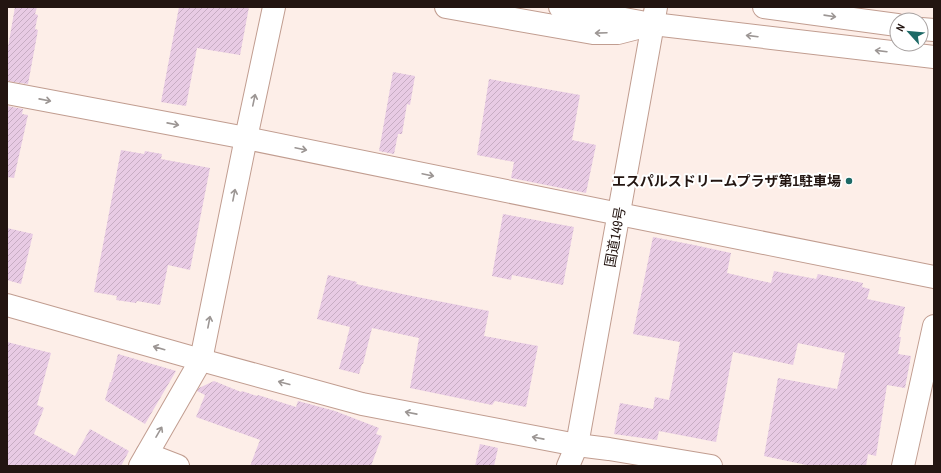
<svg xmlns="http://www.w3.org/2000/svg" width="941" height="473" font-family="'Archivo Narrow','Noto Sans JP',sans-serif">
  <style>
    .building { fill: url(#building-hatch) }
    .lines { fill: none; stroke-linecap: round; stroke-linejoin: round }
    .street-casing { stroke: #c19d90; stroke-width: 24 }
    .secondary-casing { stroke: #c19d90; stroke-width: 24 }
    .highway-casing { stroke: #c19d90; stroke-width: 24 }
    .street { stroke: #fff; stroke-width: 22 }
    .secondary { stroke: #fff; stroke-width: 22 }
    .highway { stroke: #fff; stroke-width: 22 }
    .oneway { stroke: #9c9694 }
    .poi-dot { fill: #1d6966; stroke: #fff; stroke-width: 1.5 }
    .labels { text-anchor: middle; stroke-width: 4; stroke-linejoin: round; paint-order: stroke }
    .poi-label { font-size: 14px; font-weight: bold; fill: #231511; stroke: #fff; text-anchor: end }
    .street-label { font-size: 14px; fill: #231511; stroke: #fff }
  </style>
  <defs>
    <pattern id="building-hatch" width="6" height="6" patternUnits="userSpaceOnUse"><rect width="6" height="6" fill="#e8cbe4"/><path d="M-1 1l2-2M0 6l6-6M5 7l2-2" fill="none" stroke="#c7adc3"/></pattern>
  </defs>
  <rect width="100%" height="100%" fill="#fdeee8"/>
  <!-- building -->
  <g class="building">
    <path d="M15,7H37L35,14L38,15L35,29L38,30L28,84L7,81V53Z"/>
    <path d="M179,7H249L240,55L197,48L186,106L161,102Z"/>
    <path d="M393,72L415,76L410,105L407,104L402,134H398L394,154L379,151Z"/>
    <path d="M489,79L580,95L572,140L596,145L586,193L511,178L514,162L477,155Z"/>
    <path d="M7,106L23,109L22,114L28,115L14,178L7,177Z"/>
    <path d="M121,150L144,154L145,151L162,154L161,159L210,168L190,270L168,265L160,305L137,301L136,303L116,300L117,296L94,292Z"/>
    <path d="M503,214L574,227L563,285L512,275L511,280L492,276Z"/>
    <path d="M7,228L33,234L21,284L7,280Z"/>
    <path d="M653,237L694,245L731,253L727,273L771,283L774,271L816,279L818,274L863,283L862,287L870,289L867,299L905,307L899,337H901L898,354L911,356L905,388L887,385L876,456L868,454L866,466H811L764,456L778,378L837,389L845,353L798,343L793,365L733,352L716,442L659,431L657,440L614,434L620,403L653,409L655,397L669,400L680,342L633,334Z"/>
    <path d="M328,275L357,282L356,284L407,295L489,311L484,336L538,346L526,407L495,401L492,405L410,388L419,338L372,328L363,364H362L359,374L339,369L350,327L317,319Z"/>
    <path d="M7,342L51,353L37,405L44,408L34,434L75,456L90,429L129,451L121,466H7Z"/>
    <path d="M118,354L176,371L145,424L105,400L110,382H111Z"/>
    <path d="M214,381L241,392L242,391L257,396L258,395L296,407L298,401L335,411L379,428L376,434L382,436L371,466H250L260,440L196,417L205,395L197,391L199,388Z"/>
    <path d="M480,444L498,448L494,466H475Z"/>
  </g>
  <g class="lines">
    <!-- street casing -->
    <g class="street-casing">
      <g id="street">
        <path d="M7,93L246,138L619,214L934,277"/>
        <path d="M7,305L201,360L362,404L577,445L609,449L711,466"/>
        <path d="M147,454L178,466"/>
        <path d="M140,466L201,360L246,138L274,7"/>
        <path d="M903,466L934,326"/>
      </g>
    </g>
    <!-- secondary casing -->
    <g class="secondary-casing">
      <g id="secondary">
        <path d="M446,7L593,33H618L653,24"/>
        <path d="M560,7L646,23"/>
      </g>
    </g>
    <!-- highway casing -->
    <g class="highway-casing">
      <g id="highway">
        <path d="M764,7L897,25"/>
        <path d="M653,24L934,57"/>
        <path d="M921,29L934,30"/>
        <path d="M568,466L577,445L656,7"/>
      </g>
    </g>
    <!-- street -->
    <use href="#street" class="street"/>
    <!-- secondary -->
    <use href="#secondary" class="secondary"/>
    <!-- highway -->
    <use href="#highway" class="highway"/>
  </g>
  <!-- one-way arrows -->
  <defs><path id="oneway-shaft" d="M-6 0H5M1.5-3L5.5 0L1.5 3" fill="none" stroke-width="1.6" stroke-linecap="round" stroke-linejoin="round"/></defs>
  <g class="oneway">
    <use href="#oneway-shaft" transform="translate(830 16) rotate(8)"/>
    <use href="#oneway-shaft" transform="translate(601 33) rotate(178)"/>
    <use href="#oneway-shaft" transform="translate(752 36) rotate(-173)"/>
    <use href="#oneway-shaft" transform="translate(881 51) rotate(-173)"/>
    <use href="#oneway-shaft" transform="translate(45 100) rotate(11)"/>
    <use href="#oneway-shaft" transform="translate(254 100) rotate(-78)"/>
    <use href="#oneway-shaft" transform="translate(173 124) rotate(11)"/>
    <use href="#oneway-shaft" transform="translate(301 149) rotate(12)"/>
    <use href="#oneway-shaft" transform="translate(428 175) rotate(12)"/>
    <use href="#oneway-shaft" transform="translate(234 195) rotate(-79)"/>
    <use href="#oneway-shaft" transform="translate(209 322) rotate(-79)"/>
    <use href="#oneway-shaft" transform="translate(159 348) rotate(-164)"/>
    <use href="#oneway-shaft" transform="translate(284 383) rotate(-165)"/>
    <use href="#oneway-shaft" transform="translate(411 413) rotate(-169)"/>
    <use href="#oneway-shaft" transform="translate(159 432) rotate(-60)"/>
    <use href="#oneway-shaft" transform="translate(538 438) rotate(-169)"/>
  </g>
  <!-- markers -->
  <circle class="poi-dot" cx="849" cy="181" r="4"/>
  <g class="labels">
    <!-- poi labels -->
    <g class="poi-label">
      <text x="841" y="186">エスパルスドリームプラザ第1駐車場</text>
    </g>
    <!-- street labels -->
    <g class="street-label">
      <text transform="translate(615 237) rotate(-80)" y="5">国道149号</text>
    </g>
  </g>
  <!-- border -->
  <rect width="941" height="473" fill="none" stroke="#231511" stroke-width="16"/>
  <!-- north arrow -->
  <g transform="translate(909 32) rotate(297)"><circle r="19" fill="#ffffff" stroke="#a7a1a0"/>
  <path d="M0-3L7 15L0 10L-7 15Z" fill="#1d6966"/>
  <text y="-6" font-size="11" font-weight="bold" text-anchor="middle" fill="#231511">N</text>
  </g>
</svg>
